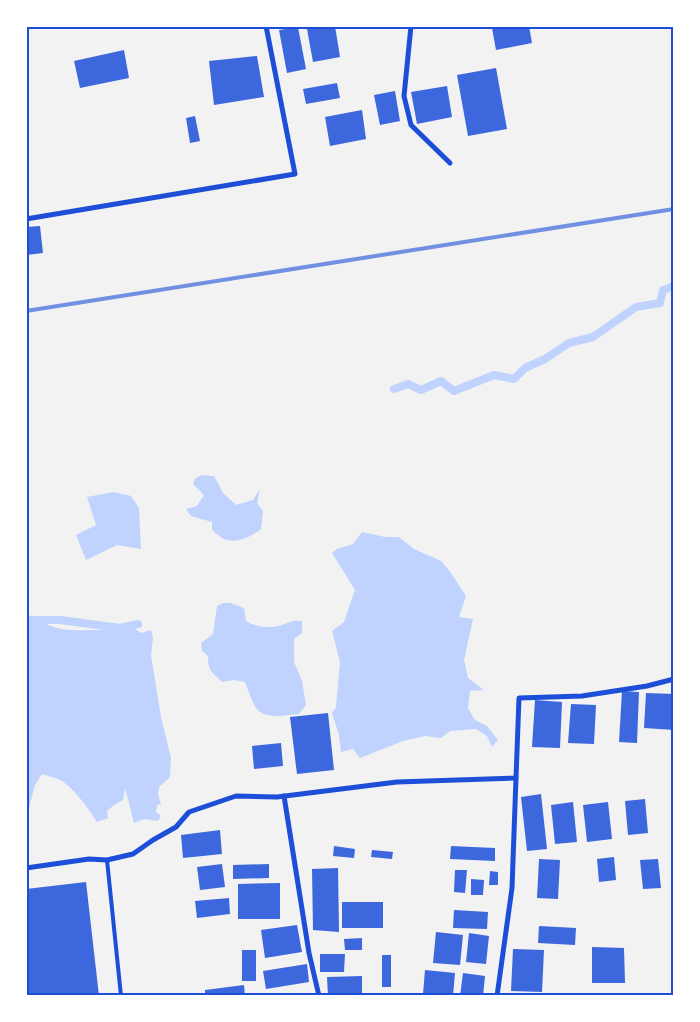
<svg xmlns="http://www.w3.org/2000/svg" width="700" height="1022" font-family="'Alegreya Sans',sans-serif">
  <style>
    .water { fill: #bfd3fe }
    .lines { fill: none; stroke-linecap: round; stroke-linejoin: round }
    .stream { stroke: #bfd3fe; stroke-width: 8 }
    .building { fill: #3d67dc }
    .service { stroke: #1d4ed8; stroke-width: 4 }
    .minor { stroke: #1d4ed8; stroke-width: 5 }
    .rail { stroke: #7290e2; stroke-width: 4 }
    .neatline { fill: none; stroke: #1d4ed8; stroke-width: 2 }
  </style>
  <rect width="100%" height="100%" fill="#f2f2f2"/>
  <!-- water -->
  <g class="water">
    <path d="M201,475L214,476L223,493L236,505L253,500L260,489L257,503L263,511L261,529C244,542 226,547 212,529V522L191,516L186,509L197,506L204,495L193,484L195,479Z"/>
    <path d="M114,492L131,496L139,508L141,549L117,545L86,560L76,535L96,525L87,497Z"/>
    <path d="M362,532L385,537H399L414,549L441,561L451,573L466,596L459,617L473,619L464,660L468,678L484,690L470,691L468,708L475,720L487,726L498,740L492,747L487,736L476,729L450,731L441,738L425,736L403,741L360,758L353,749L341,752L339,735L332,713L336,707L340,662L332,631L344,622L355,590L332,553L337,549L353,544Z"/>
    <path d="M223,603H230L244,608L246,621C255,627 271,629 282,625C291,622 291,620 302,621V633L294,639V662L302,681L306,705L299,714C287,715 264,720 256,708C252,701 248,690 245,682L234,680L222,682C212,671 208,673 208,656L202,651L201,643L213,634L217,606Z"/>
    <path d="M31,615C56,633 71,630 99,630C112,630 123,631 135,629L141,633L151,630L153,637L151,655L161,717L171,758L170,777L159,787L158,794L161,804L157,805L156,812L161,816L158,821L144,819L134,823L125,788L123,800L114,805L107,811L108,818L97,822C89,809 72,785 58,779C53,777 47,776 42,774L35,785L26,820V626Z"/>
  </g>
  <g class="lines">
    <!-- stream -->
    <g class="stream">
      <path d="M394,389L408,384L421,390L441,381L454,391L494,375L514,379L525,368L545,359L569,343L593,337L636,307L660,303L663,290L674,286"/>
      <path d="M26,620H60L120,628L138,624"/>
    </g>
  </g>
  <!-- building -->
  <g class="building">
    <path d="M320,26H335L340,57L313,62L307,29Z"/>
    <path d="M502,26H529L532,43L496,50L492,28Z"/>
    <path d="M298,27L306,69L287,73L279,30Z"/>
    <path d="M124,50L129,78L80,88L74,61Z"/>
    <path d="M257,56L264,97L214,105L209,61Z"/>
    <path d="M496,68L507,129L468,136L457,75Z"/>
    <path d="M337,83L340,98L306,104L303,89Z"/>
    <path d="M447,86L452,117L417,124L411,92Z"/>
    <path d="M395,91L400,121L380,125L374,95Z"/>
    <path d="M362,110L366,139L330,146L325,117Z"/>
    <path d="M195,116L200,141L190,143L186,118Z"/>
    <path d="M40,226L43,253L26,255V227Z"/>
    <path d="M622,691L639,692L637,743L619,742Z"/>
    <path d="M646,693L674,694V730L644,728Z"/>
    <path d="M535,700L562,702L560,748L532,747Z"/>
    <path d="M571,704L596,705L594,744L568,743Z"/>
    <path d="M328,713L334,770L297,774L290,717Z"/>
    <path d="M281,743L283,766L254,769L252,746Z"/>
    <path d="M541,794L547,849L527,851L521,797Z"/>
    <path d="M645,799L648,833L628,835L625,801Z"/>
    <path d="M573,802L577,842L555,844L551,805Z"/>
    <path d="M608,802L612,839L587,842L583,805Z"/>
    <path d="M220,830L222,854L183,858L181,835Z"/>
    <path d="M334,846L355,849L354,858L333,856Z"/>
    <path d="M451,846L495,848V861L450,859Z"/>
    <path d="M372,850L393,852L392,859L371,857Z"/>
    <path d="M614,857L616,880L599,882L597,859Z"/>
    <path d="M539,859L560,860L558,899L537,898Z"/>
    <path d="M658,859L661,888L643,889L640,860Z"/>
    <path d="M222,864L225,887L200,890L197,867Z"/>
    <path d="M269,864V878L233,879V865Z"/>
    <path d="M338,868L339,932L313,930L312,869Z"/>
    <path d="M455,870H467L465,893L454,892Z"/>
    <path d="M490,871L498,872V885H489Z"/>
    <path d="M471,879L484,880L483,895H471Z"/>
    <path d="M86,882L99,996H26V889Z"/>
    <path d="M280,883V919H238V884Z"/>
    <path d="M229,898L230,914L197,918L195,901Z"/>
    <rect x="342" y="902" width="41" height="26"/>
    <path d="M454,910L488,912L487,929L453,928Z"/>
    <path d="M297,925L302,952L265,958L261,930Z"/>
    <path d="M539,926L576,928L575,945L538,943Z"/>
    <path d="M436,932L463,935L460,965L433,963Z"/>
    <path d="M469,933L489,936L486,964L466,962Z"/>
    <path d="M362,938V950H345L344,939Z"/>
    <path d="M592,947L624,948L625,983H592Z"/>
    <path d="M513,949L544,950L542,992L511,991Z"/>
    <rect x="242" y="950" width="14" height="31"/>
    <path d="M320,954H345L344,972H320Z"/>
    <rect x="382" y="955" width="9" height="32"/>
    <path d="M307,964L309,982L266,989L263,971Z"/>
    <path d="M425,970L455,973L453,996L423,994Z"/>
    <path d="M463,973L485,976L483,996H460Z"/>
    <path d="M362,976V996H328L327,977Z"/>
    <path d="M244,985L245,996H205V990Z"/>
    <path d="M620,993V996H589V994Z"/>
  </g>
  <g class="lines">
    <!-- service -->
    <path class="service" d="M107,860L121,996"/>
    <!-- minor -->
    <g class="minor">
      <path d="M411,26L404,96L411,125L450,163"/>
      <path d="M26,219L295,174L266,26"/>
      <path d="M284,796L309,953L319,996"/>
      <path d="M26,868L89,859L107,860L133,854L153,840L176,827L189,812L236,796L277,797L397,782L516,778L519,698L582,696L647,686L674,679"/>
      <path d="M497,996L512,888L516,778"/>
    </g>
    <!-- rail -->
    <path class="rail" d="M26,311L674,209"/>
  </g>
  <!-- border -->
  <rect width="700" height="1022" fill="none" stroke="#ffffff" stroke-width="55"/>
  <rect x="28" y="28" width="644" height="966" class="neatline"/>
</svg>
